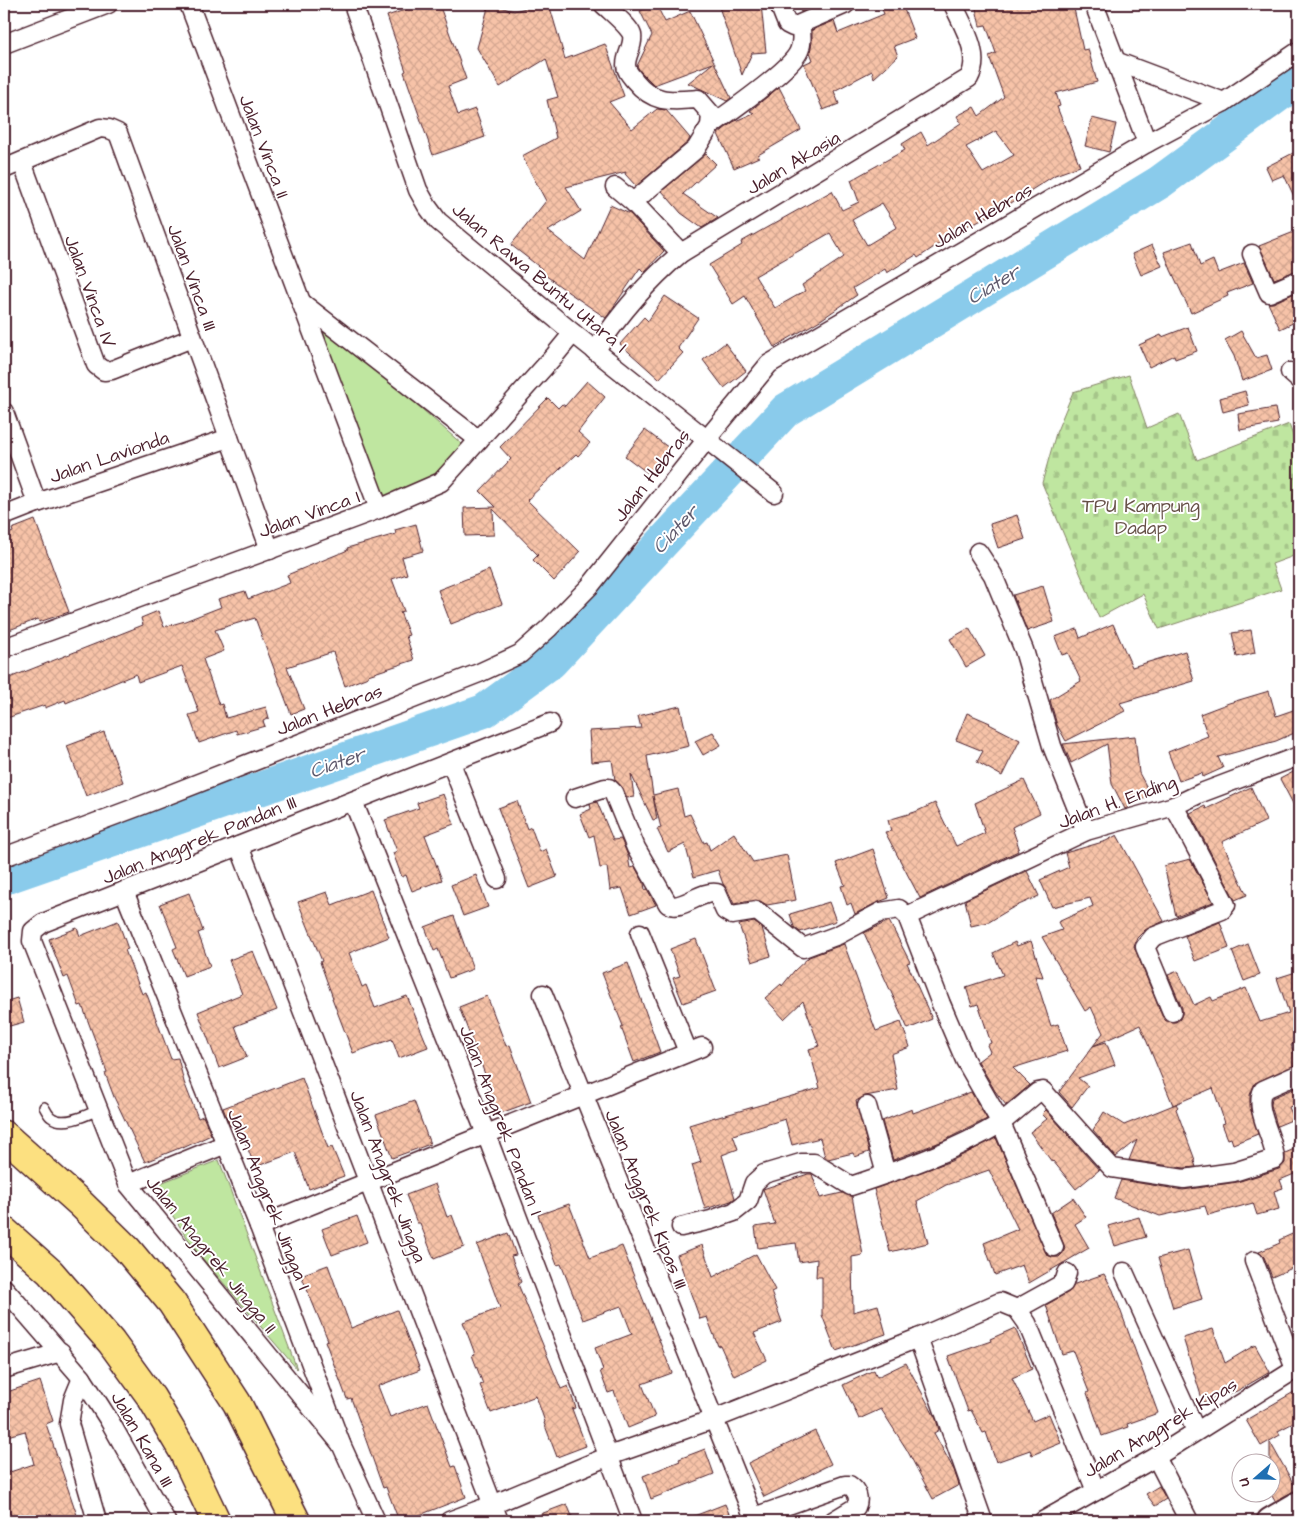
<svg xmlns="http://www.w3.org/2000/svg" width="1303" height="1525" font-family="'Architects Daughter',sans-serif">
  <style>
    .cemetery { fill: url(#cemetery-stones); stroke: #848266 }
    .park { fill: #bfe6a0; stroke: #848266 }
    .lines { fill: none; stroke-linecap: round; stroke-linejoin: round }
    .river { stroke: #8acbeb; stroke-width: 34 }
    .building { fill: url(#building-cross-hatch); stroke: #4a1f2b; fill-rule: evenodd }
    .lane-casing { stroke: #4a1f2b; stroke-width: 12 }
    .street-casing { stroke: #4a1f2b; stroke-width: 21 }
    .secondary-casing { stroke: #4a1f2b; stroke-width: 29 }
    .primary-casing { stroke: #4a1f2b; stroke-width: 31 }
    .lane { stroke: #fff; stroke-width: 9 }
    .street { stroke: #fff; stroke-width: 18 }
    .secondary { stroke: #fff; stroke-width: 25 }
    .primary { stroke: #fce080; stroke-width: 28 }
    .labels { text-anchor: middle; stroke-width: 4; stroke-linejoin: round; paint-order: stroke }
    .street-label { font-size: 19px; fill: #4a1f2b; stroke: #fff }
    .park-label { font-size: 19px; fill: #675148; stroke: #fff }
    .water-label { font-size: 20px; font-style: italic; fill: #605b6e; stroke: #fff }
  </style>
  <defs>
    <pattern id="cemetery-stones" width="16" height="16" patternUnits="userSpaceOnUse" patternTransform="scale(1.25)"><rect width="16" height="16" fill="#bfe6a0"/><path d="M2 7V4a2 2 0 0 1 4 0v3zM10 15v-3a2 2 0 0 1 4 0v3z" fill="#a6c58a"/></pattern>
    <pattern id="building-cross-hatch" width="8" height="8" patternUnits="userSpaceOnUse" patternTransform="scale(1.25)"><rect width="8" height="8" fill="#f7c3a8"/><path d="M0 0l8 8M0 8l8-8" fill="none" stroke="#d5a791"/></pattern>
  </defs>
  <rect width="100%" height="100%" fill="#fff"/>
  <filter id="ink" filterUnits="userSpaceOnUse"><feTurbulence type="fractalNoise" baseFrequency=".02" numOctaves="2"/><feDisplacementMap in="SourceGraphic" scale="10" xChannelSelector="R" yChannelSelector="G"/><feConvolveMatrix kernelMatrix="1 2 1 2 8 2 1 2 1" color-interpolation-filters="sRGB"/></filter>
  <g filter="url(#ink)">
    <!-- cemetery -->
    <path class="cemetery" d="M1129,375L1147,428L1179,414L1197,460L1289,424L1299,454V554L1272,564L1281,589L1159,629L1143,594L1099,618L1042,483L1056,433L1073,392Z"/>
    <!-- park -->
    <g class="park">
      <path d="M333,331L463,445L436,475L379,500L317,332Z"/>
      <path d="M219,1160L297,1369L196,1251L153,1186Z"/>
    </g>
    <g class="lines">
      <!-- river -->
      <path class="river" d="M4,878L484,711L551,662L786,410L1160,182L1299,80"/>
    </g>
    <!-- building -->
    <g class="building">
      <path d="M422,4H439L466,79L448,86L458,115L475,109L485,137L433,155L404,72L406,71L387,16Z"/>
      <path d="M489,4L514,11L541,4H549L565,59L605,44L624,96L609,102L632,129L657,109L666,110L690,138L688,142L636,186L625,174L626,172L566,187L581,211L548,231L585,260L610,205L630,214L664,251L644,272L640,268L606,318L568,292L541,272L542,269L511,245L546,201L522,156L556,138L547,100L558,97L546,59L500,87L477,48Z"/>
      <path d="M656,4L665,22L690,11L731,98L727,101L688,83L713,63L654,85L640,71L637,66L652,35L640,11Z"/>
      <path d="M718,4H761L766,52L752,53L742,75Z"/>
      <path d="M798,4H820L801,12Z"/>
      <path d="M897,4H902L915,38L894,46L898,56L874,78L872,71L834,91L839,104L823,110L804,64L813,60L810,52L812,42V30L834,21L838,33L884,14L882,9Z"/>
      <path d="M975,4H1073L1083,50L1088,49L1097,82L1056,93L1060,106L1057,107L1080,166L1055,175L1000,210L974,224L973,222L941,245L940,243L918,258L916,255L887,273L885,269L853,288L857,295L822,319L774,347L745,296L733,304L709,265L742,245L741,242L832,191L842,210L859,202L851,180L905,150L902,144L921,132L928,145L961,123L957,116L974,107L979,116L1004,97L989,56L996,53L986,25L980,26ZM996,131L1014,155L983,173L966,147ZM882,203L897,227L867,245L852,220ZM830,233L844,257L802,285L805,291L775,308L755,276Z"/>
      <path d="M779,87L801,130L758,155L759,157L734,168L718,134L733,122L754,113L750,111Z"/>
      <path d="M1092,118L1116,124L1109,152L1085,146Z"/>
      <path d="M1299,150V207L1284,175L1272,180L1266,167Z"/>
      <path d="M706,154L716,164L683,194L718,218L702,228L681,213L662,191Z"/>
      <path d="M1299,230V270L1274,279L1259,246Z"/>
      <path d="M1192,242L1200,266L1213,260L1218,273L1244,263L1253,283L1227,293L1228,296L1191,313L1171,270L1164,252Z"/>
      <path d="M1152,245L1162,266L1141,275L1132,254Z"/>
      <path d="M1299,291V320L1280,329L1268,303H1273Z"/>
      <path d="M665,296L698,318L678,348L683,353L659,379L620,344L644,317L648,321Z"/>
      <path d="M1188,327L1197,351L1175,359L1174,355L1149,367L1139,345L1161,335L1162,337Z"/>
      <path d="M1241,331L1256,358L1267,355L1272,370L1242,381L1234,356L1225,340Z"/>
      <path d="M725,343L746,371L724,388L703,360Z"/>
      <path d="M587,381L605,397L578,432L590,443L578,456L576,454L527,500L580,552L554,581L533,560L538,555L493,509L494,535L465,536L464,508L496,507L480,491L511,459L500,447L548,398L558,408L562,404L565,406Z"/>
      <path d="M1245,391L1249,405L1223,412L1220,398Z"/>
      <path d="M1275,408L1278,423L1240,430L1238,414Z"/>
      <path d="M645,430L669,448L649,474L625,456Z"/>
      <path d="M1017,515L1025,539L998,548L990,524Z"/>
      <path d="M35,520L69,612L39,622L38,619L4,632V536L13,532L12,529Z"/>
      <path d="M416,524L423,551L402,557L407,574L392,579L404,611L400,612L409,635L406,636L414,660L368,675V677L345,686L333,652L287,667L304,709L291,714L255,618L215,630L224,651L203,659L219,705L222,704L226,718L266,707L269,718L263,721L265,726L237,734L236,730L199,743L189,715L199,712L182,666L138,682L136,674L66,703L65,700L45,708V705L4,719V680L143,625L141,618L158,611L164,627L185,621L221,607L218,599L245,591L248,599L290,583L287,575L348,550L347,548L396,534L395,530Z"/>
      <path d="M489,570L502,604L451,624L438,590Z"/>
      <path d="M1043,586L1054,622L1027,631L1013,595Z"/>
      <path d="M1113,624L1132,667L1185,651L1194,681L1120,703L1125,711L1066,741L1057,725L1050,700L1081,681L1068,653L1062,655L1055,637L1077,629L1080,638Z"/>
      <path d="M969,628L985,656L966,667L950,639Z"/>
      <path d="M1251,630L1255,653L1237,657L1232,633Z"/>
      <path d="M1269,691L1276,716L1299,708V731L1276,741L1218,757L1223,768L1203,777L1202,773L1179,781L1168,752L1208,736L1200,714L1229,703Z"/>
      <path d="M680,706L689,746L647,756L653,795L678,789L684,816L690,814L704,843L707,842L710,850L734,833L753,862L787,855L796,900L767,905L760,901L756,900L734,904L727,889L723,884L718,870L694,877L685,844L668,852L657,829L661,828L653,796L657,819L653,820L631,774L634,797L627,798L623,788L615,780L612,760L591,762L589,731L641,728L638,716Z"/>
      <path d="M967,713L990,723L989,724L1020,740L1002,776L977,762L983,751L956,740Z"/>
      <path d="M104,732L123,782L86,796L67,746Z"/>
      <path d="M713,732L721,745L703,755L695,741Z"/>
      <path d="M1135,736L1139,773L1151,795L1125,809L1112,784L1107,744L1071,763L1063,744Z"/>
      <path d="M1299,769V815L1280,779Z"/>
      <path d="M1024,780L1040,813L1012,827L1019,848L1017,849L1018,851L920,898L885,832L891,831L888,820L915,812L935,803L956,846L985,833L975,803Z"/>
      <path d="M1251,787L1266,821L1222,842L1247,895L1235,900L1190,813L1205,806L1206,809Z"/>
      <path d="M443,794L454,824L425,835L442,880L412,891L406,875L402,877L393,853L397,851L385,820L419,808L417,803Z"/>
      <path d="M517,801L527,829L531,827L540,852L546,849L557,877L529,888L498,808Z"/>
      <path d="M597,802L613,840L621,839L628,856L630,868L635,867L644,883L645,890L647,889L656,905L631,914L622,888L610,890L607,867L600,868L594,835L589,837L580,814L591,809L590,804Z"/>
      <path d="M1117,835L1164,921L1145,930L1137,938L1134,946L1162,1016L1166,1021L1176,1022L1180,1019L1182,1014V1008L1168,975L1178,971L1194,1005L1211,997L1213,1001L1246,988L1260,1022L1289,1013L1277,978L1296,972L1299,982V1043L1291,1045L1298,1064L1255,1083L1250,1095V1107L1258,1134L1233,1144L1231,1138L1228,1139L1222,1124L1225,1123L1213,1088L1173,1105L1140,1025L1093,1046L1103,1033L1091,1007L1085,1011L1042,937L1062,930L1058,922L1093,906L1090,898L1052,907L1040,880L1069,867L1065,853L1106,841Z"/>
      <path d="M873,849L889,898L876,903L855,914L851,903L847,905L841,886L845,885L836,863Z"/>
      <path d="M1190,859L1213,902L1176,916L1164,866Z"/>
      <path d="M1027,871L1039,896L1012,908L989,922L971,926L965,900Z"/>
      <path d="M476,875L488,907L463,916L451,885Z"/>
      <path d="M371,890L389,937L349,953L362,987L366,985L375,1008L407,996L428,1047L399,1058L392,1039L353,1053L332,998H333L320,962L322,961L298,902L327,892L332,905Z"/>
      <path d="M189,893L203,931L198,933L210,966L184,976L173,949L177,947L160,904Z"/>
      <path d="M829,902L836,921L800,932L794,927L790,914Z"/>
      <path d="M454,916L473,969L449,978L438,949L434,951L425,927Z"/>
      <path d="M118,921L128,949L125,950L142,994L146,992L171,1059L178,1058L184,1082L198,1118L203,1116L211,1135L183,1148L182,1147L145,1162L114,1097L105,1073L107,1072L82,1005L79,1006L68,976L64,978L49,939L77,928L80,936Z"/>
      <path d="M889,921L910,962L907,963L932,1019L908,1029L864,933Z"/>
      <path d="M754,922L762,928L771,956L752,962L739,925Z"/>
      <path d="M1220,922L1229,948L1195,961L1185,936Z"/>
      <path d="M696,939L716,991L683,1003L673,978L680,976L670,949Z"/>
      <path d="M1031,941L1043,977L1035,976L1051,1026L1058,1024L1067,1051L1013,1068L1030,1085L1006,1105L995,1091L978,1061L990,1052L987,1045L991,1043L978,1004L972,1006L966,987L1003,975L993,953L1015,942L1017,946Z"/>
      <path d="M844,944L876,1031L901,1022L910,1047L891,1054L898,1090L865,1096L856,1101L869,1152L855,1157L853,1153L828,1159L825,1157L820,1138L792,1145L785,1119L733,1135L738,1149L722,1155L735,1198L731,1201L705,1209L692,1165L701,1162L689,1125L715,1117V1118L820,1088L809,1049L819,1046L803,1001L784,1019L765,998L781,984L782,986L794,971L809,957Z"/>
      <path d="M1248,944L1260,975L1244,981L1232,951Z"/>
      <path d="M253,951L277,1010L235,1026L247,1057L219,1068L198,1012L242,994L229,960Z"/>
      <path d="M628,963L660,1052L634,1062L621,1027L623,1026L602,973Z"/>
      <path d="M487,996L506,1046L510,1045L531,1102L498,1114L488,1088L490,1087L459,1007Z"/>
      <path d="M17,998L24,1022L6,1027L4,1020V1002Z"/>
      <path d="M1106,1042L1115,1065L1078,1078L1088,1086L1072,1107L1059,1092L1093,1046Z"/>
      <path d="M302,1078L328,1148L332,1147L344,1176L309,1189L295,1152L255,1167L242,1134L237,1136L232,1125L230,1126L223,1108Z"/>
      <path d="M1299,1086V1103L1289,1107L1294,1119L1277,1126L1271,1105L1272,1098Z"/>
      <path d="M971,1092L987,1119L943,1141L893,1160L882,1121L912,1109L913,1113Z"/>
      <path d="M414,1101L430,1144L392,1158L376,1115Z"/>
      <path d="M1176,1104L1178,1107L1176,1109L1195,1160L1194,1161L1196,1167L1184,1168L1129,1160L1137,1140L1116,1157L1093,1130L1104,1112L1124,1125Z"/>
      <path d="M1046,1110L1099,1170L1076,1189L1053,1161L1052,1162L1030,1132L1047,1119L1042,1114Z"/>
      <path d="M996,1138L1047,1255L1052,1257H1059L1063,1253L1065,1248L1051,1213L1073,1198L1086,1217L1075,1224L1089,1248L1029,1283L1022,1265L995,1275L984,1243L1018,1229L989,1170L946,1185L917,1201L928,1243L890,1252L874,1189L951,1161Z"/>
      <path d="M1299,1147V1172L1280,1180L1283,1188L1274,1191L1279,1209L1257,1215L1253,1203L1208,1215L1205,1206L1160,1216L1114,1198L1121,1180L1183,1190L1237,1182L1279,1169L1285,1163V1153Z"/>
      <path d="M808,1174H812L820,1198L842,1193L852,1196L863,1255L852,1257L853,1312L878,1305L886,1334L836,1351L822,1315V1277H816L817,1259L799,1262L796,1243L758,1248L755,1227L775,1224L763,1189Z"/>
      <path d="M435,1184L447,1217L452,1215L464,1247L434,1259L420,1223H417L406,1195Z"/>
      <path d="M569,1204L590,1258L622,1246L672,1373L642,1384L655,1417L628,1428L614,1391L608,1393L600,1371L603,1370L595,1348L632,1334L621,1306L583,1320L561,1264L557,1265L538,1215Z"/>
      <path d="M357,1216L367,1242L332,1255L322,1229Z"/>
      <path d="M1139,1217L1146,1237L1115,1246L1108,1226Z"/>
      <path d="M1299,1231V1265L1272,1277L1264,1257L1259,1252L1280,1243L1279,1240Z"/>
      <path d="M508,1233L516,1255L511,1256L521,1282L518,1284L561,1389L568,1386L576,1408L572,1409L586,1446L557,1457L544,1423L545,1422L536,1396L491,1413L480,1385L483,1384L472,1355L475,1354L463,1322L500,1308L477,1245Z"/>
      <path d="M702,1245L713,1277L756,1254L775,1290L771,1292L782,1322L754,1333L767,1360L734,1376L720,1345L718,1346L707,1317L700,1319L677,1255Z"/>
      <path d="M1188,1250L1202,1299L1173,1308L1158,1258Z"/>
      <path d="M328,1265L351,1328L397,1310L420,1370L378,1386L390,1417L428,1403L452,1467L455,1466L466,1497L404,1521H399L386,1487L383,1488L351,1398L347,1399L325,1341L328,1340L301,1275Z"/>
      <path d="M1104,1274L1113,1290L1158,1413L1127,1424L1128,1427L1102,1436L1087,1393L1089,1392L1073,1351L1062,1354L1046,1305L1069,1292L1075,1284Z"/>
      <path d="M1015,1328L1032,1369L1012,1378L1033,1421L1049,1414L1061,1443L1032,1455L1030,1450L996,1462L986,1432L983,1433L971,1410L968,1411L948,1356L991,1341L990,1339Z"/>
      <path d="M1213,1329L1225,1363L1255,1345L1270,1372L1237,1391L1203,1402L1183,1338Z"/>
      <path d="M906,1363L936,1419L939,1430L934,1433L954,1470L959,1485L933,1499L907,1450L881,1409L859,1419L843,1385L874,1370L877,1377Z"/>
      <path d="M40,1381L53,1421L46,1424L79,1521H13L4,1498V1474L34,1464L25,1431L4,1437V1393Z"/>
      <path d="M1299,1389V1420L1278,1431L1280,1435L1261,1446L1246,1420Z"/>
      <path d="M815,1431L831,1464L764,1497L748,1463Z"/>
      <path d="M1270,1442L1297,1490L1275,1501L1270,1493Z"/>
      <path d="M705,1449L714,1474L651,1499L643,1476L680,1461L679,1459Z"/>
      <path d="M1159,1486L1166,1499L1155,1506L1146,1494Z"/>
      <path d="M567,1504L574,1521H526L525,1520Z"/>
      <path d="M725,1504L732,1521H684V1520Z"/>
    </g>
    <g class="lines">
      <!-- lane casing -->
      <g class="lane-casing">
        <path id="lane" d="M44,1107C46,1110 48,1115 51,1117C63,1127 87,1115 98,1110"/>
      </g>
      <!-- street casing -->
      <g class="street-casing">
        <g id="street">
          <path d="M189,4L379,509"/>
          <path d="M353,4L418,190L427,206L438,221L573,333L774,493"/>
          <path d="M603,4C610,11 629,26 632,35C634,46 626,54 626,65C626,71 631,76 635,81C654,104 671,101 698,99L711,114L710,126L696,149L633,202"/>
          <path d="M779,4L787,24L793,27L846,4"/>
          <path d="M1094,4L1147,143"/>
          <path d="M4,44L108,4"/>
          <path d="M1118,62L1224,102"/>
          <path d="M710,126C728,113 792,69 799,51C803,42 802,34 800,25"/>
          <path d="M22,162L96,365L104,371L112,370L192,338"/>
          <path d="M4,169L100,128L109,129L118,133L270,550"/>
          <path d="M615,187L633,202L681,253"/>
          <path d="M1252,254L1269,293L1299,280"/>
          <path d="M301,302L479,440"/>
          <path d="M595,351C619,315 648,281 681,253L969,78C982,55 963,26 953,4"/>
          <path d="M1290,372L1299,380"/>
          <path d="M4,412L37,503"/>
          <path d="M4,516L37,503L229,438"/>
          <path d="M978,552L993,575L1024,650L1052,746L1086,831"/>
          <path d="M4,648L379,509L441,482L555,355L573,333"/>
          <path d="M451,763L497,879"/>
          <path d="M575,798L605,788H609L613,792L636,848L668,904C681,912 700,890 717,893L725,911L732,915L757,911L803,948L838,935L881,912L899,909L907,916L941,1004L965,1060L1001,1123L1038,1092L1043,1091L1112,1168L1184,1179L1234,1172L1275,1159C1275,1139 1253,1110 1263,1090L1299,1074"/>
          <path d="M353,801L486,1134L633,1521"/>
          <path d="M239,846L499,1521"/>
          <path d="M4,857L140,806L479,673L520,654L549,628L590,586L707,439L769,364L1147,143L1224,102L1299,51"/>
          <path d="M124,891L259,1226L341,1444L376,1521"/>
          <path d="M907,916L1086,831L1174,806L1201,793L1299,756"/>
          <path d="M640,933L688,1052"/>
          <path d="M543,994L755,1521"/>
          <path d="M1172,1012L1145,947L1153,937L1222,910L1226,905L1174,806"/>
          <path d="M867,1106L886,1174"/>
          <path d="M128,1184L226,1144"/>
          <path d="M259,1226L702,1047"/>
          <path d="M681,1227L711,1220L734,1212L748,1201L754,1183L764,1174L801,1163H814L851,1186C902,1169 955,1151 1001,1123L1054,1247"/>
          <path d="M1254,1261L1295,1369"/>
          <path d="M1124,1272L1196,1431"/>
          <path d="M4,1288L82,1378L109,1420L166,1521"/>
          <path d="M1017,1309L1064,1283L1067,1273"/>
          <path d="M918,1338L983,1521"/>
          <path d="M4,1369L61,1352"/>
          <path d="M82,1378L73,1400L69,1424L97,1521"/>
          <path d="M341,1444L128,1184L32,941L33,931L43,923L550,723"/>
          <path d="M1156,1457L1189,1521"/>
          <path d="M754,1517L845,1485H849C857,1490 860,1499 856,1507L833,1521"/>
          <path d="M449,1521L492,1505L609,1456L714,1419L918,1338L1000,1302L1017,1309L1027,1323L1096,1491"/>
          <path d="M1043,1521L1156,1457L1299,1367"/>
        </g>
      </g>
      <!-- secondary casing -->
      <g class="secondary-casing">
        <path id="secondary" d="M1270,1521L1299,1504"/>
      </g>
      <!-- primary casing -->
      <g class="primary-casing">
        <g id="primary">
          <path d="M4,1135L80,1203L127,1249L172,1303L237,1403L296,1521"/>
          <path d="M4,1231L50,1272L111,1342L151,1397L182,1449L216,1521"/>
        </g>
      </g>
      <!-- lane -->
      <use href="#lane" class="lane"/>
      <!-- street -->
      <use href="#street" class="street"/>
      <!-- secondary -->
      <use href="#secondary" class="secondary"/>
      <!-- primary -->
      <use href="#primary" class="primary"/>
    </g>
  </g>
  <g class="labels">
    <!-- street labels -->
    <g class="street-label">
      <text transform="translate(265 146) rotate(69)" y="7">Jalan Vinca II</text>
      <text transform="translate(793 162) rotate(-31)" y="7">Jalan Akasia</text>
      <text transform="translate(982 215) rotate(-30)" y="7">Jalan Hebras</text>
      <text transform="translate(193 277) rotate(70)" y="7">Jalan Vinca III</text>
      <text transform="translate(540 277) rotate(40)" y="7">Jalan Rawa Buntu Utara I</text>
      <text transform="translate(91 291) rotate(70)" y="7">Jalan Vinca IV</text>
      <text transform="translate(109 456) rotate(-19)" y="7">Jalan Lavionda</text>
      <text transform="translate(651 475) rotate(-52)" y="7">Jalan Hebras</text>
      <text transform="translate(309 513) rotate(-20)" y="7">Jalan Vinca I</text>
      <text transform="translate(329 709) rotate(-21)" y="7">Jalan Hebras</text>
      <text transform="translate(1117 801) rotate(-20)" y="7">Jalan H. Ending</text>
      <text transform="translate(199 839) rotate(-22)" y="7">Jalan Anggrek Pandan III</text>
      <text transform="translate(502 1120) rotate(69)" y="7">Jalan Anggrek Pandan I</text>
      <text transform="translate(389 1176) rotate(69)" y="7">Jalan Anggrek Jingga</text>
      <text transform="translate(270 1199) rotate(68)" y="7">Jalan Anggrek Jingga I</text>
      <text transform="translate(647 1199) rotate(68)" y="7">Jalan Anggrek Kipas III</text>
      <text transform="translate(212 1254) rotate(51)" y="7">Jalan Anggrek Jingga II</text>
      <text transform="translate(1160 1427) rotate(-31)" y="7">Jalan Anggrek Kipas</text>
      <text transform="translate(143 1439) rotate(60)" y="7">Jalan Kana III</text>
    </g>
    <!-- park labels -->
    <g class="park-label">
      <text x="1141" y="512">TPU Kampung<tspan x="1141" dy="22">Dadap</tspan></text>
    </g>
    <!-- water labels -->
    <g class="water-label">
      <text transform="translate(993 284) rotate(-31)" y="7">Ciater</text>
      <text transform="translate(675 529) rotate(-47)" y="7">Ciater</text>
      <text transform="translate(337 762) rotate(-19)" y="7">Ciater</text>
    </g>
  </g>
  <!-- margin -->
  <rect width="1303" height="1525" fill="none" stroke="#fff" stroke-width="20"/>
  <rect x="10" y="10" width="1283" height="1505" fill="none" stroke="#4a1f2b" stroke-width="2" filter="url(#ink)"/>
  <!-- north arrow -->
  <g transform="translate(1256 1478) rotate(250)"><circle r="24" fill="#ffffff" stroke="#b7a5aa"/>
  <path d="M0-4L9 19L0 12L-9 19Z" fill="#1f6fb2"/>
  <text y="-8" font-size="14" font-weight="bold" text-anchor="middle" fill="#4a1f2b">U</text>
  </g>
</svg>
